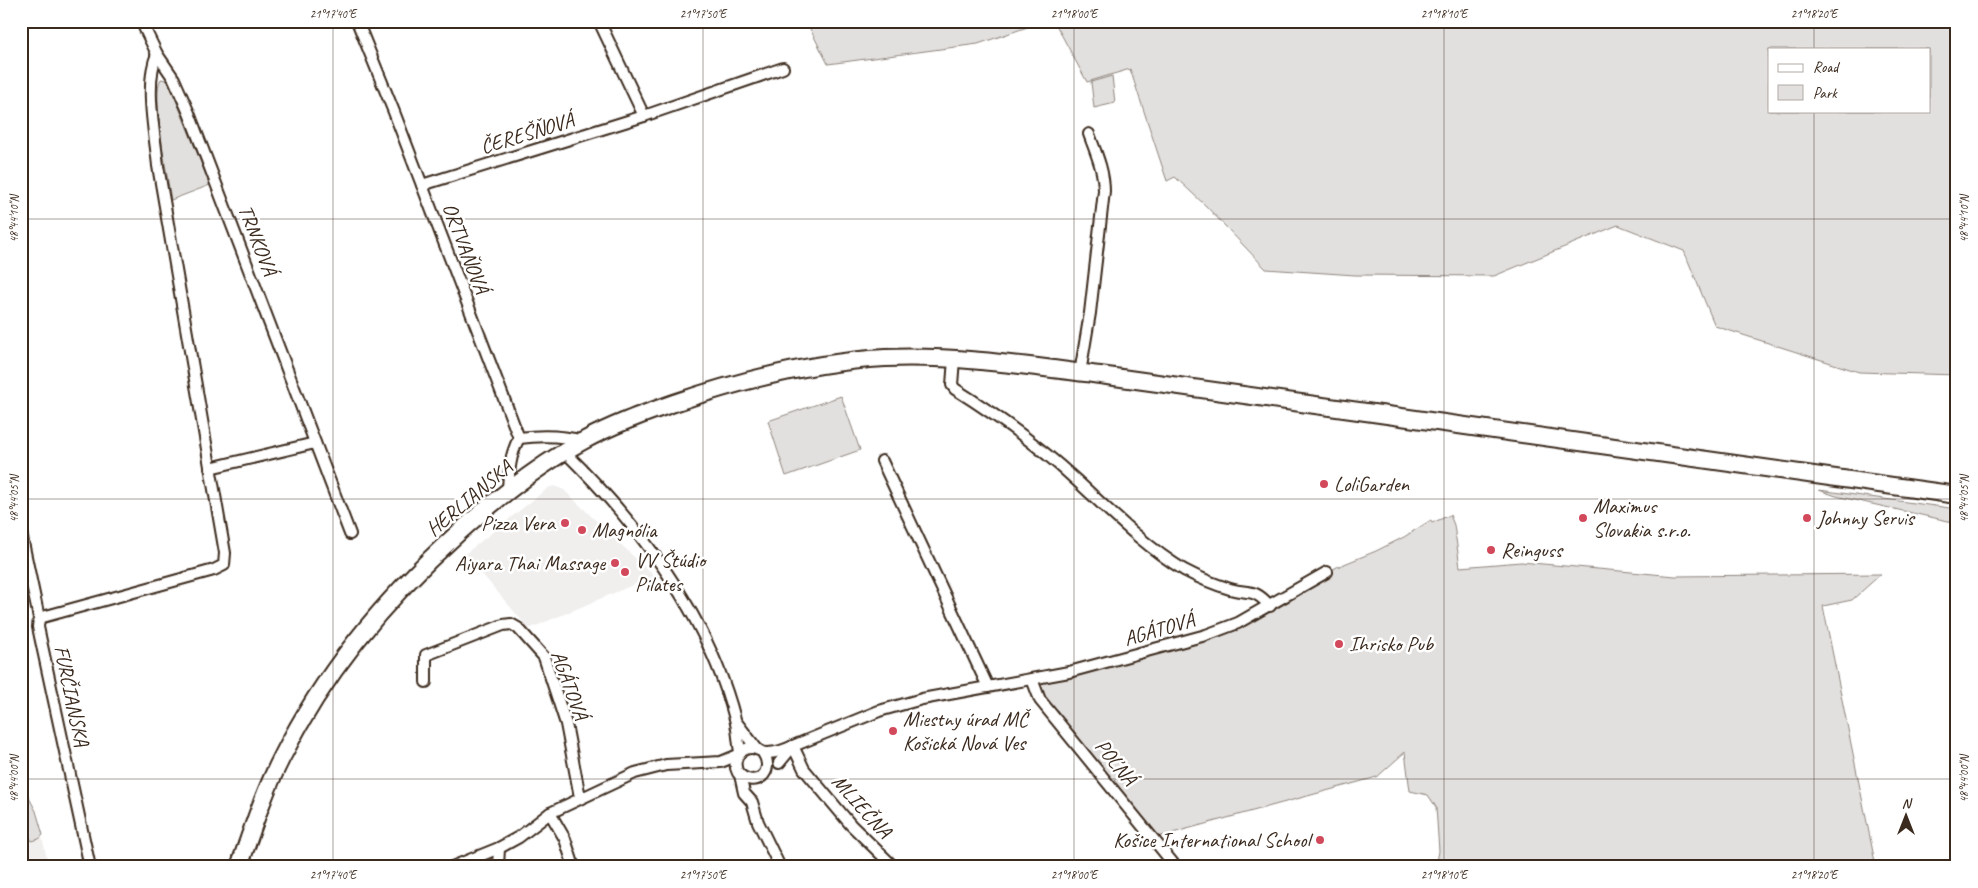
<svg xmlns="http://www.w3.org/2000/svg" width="1978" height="888" font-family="Caveat,sans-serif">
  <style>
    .built { fill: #f1efee }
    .green { fill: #e2e0de; stroke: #8e857e; fill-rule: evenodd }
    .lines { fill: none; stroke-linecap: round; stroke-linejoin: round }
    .minor-casing { stroke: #3b2a1e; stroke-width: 14 }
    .primary-casing { stroke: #3b2a1e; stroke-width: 20 }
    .minor { stroke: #fff; stroke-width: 10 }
    .primary { stroke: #fff; stroke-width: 16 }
    .ticks { fill: none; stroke: #3b2a1e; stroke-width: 1; stroke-opacity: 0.45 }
    .poi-dot { fill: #d1495b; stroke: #fff; stroke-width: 2 }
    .labels { text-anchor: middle; stroke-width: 5; stroke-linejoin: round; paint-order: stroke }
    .street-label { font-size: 21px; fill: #3b2a1e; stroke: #fff }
    .poi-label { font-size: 21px; fill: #3b2a1e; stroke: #fff; text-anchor: start }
    .neatline { fill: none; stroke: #3b2a1e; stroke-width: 2 }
    .ticks-label { font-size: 12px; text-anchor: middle; fill: #3b2a1e }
  </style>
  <rect width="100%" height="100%" fill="#fff"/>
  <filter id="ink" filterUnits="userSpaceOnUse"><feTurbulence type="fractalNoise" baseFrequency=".02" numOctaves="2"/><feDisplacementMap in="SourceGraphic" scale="10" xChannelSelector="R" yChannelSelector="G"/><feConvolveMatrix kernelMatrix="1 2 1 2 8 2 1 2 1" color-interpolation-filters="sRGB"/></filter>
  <g filter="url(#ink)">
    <!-- built -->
    <g class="built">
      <path d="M554,486L564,490L654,576L529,629L465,554L548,488Z"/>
      <path d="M21,768L26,792L36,811L49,867H21Z"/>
    </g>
    <!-- green -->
    <g class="green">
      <path d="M806,21H1045L978,44L828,64Z"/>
      <path d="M1054,21H1957V375L1859,372L1715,326L1684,251L1618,225L1494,276L1355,275L1266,269L1206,206L1175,177L1167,181L1130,69L1087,82ZM1769,49H1929V111H1769Z"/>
      <path d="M1112,76L1115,103L1094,108L1091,82Z"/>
      <path d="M161,79L166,80L169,83L210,185L171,200C168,180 151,91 161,79Z"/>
      <path d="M841,396L860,450L786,476L768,421Z"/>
      <path d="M1819,490L1957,509V523L1836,496Z"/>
      <path d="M1450,515L1454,525L1460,567L1521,562L1675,576L1881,574L1852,600L1823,606L1876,867H1436L1439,851L1436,807L1428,795L1410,791L1405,752L1377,777L1154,838L1040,699L1032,679L1206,635L1337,567L1376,551L1404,537L1431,520L1432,523Z"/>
      <path d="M26,792L36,811L43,835L39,839L32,841L21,822V793Z"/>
    </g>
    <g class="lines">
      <!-- minor casing -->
      <g class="minor-casing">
        <g id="minor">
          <path d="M141,21L157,54L174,79L189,113L350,534"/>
          <path d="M357,21L394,112L519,438"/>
          <path d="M599,21L644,116"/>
          <path d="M422,185L644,116L783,68"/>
          <path d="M954,359L952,385L955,389C998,416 1039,446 1076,480C1111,512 1144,546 1184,570C1199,578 1214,584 1230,589C1250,595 1253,587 1270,606"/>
          <path d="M1080,373L1090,313L1104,191C1104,171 1096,153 1089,134"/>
          <path d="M519,438C542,435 561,435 583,441"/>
          <path d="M565,452C640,526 708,615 735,719C738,730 738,741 740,752"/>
          <path d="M882,461L988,687"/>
          <path d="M210,468L315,443"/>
          <path d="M508,489C509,471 510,455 519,438"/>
          <path d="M21,533L39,618L38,627L41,641L90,867"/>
          <path d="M39,618L214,570L224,565L225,553L158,166C155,135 144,83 157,54"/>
          <path d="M1032,679L1040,700L1176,867"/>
          <path d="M426,682V655L503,625L511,624L518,628L544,657L566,724L580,797"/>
          <path d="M737,723L757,749"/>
          <path d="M763,753C776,772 755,790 738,773C732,762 738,748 752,748C758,748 761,753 767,753C776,753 785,750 793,746L804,769L851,825L894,867"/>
          <path d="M779,763L793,746L879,711L922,699L1069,672L1206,635L1238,623L1327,572"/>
          <path d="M740,775L744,793L752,802L758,822L780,867"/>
          <path d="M550,813L565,839L574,867"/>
          <path d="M452,867L499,848L519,837L550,813L635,773L666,765L721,762L738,755"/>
          <path d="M498,867L499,848"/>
        </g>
      </g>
      <!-- primary casing -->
      <g class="primary-casing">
        <path id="primary" d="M239,867C252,830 264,792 282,757C325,671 386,598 457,534C496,499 537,466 583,441C612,425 643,414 674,403C742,380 812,362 885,358C957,355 1028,366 1100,375C1191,387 1282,400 1373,413C1567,442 1762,468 1957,495"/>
      </g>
      <!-- minor -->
      <use href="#minor" class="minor"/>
      <!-- primary -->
      <use href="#primary" class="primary"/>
    </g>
  </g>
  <!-- ticks -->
  <path class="ticks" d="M333,21V867M703,21V867M1074,21V867M1444,21V867M1814,21V49M1814,111V867M21,219H1957M21,499H1957M21,779H1957"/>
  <!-- markers -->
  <g class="poi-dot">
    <circle cx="1324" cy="484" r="5"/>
    <circle cx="1583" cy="518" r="5"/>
    <circle cx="1807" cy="518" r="5"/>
    <circle cx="565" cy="523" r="5"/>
    <circle cx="582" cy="530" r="5"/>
    <circle cx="1491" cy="550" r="5"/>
    <circle cx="615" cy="563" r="5"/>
    <circle cx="625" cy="572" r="5"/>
    <circle cx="1339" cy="644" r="5"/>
    <circle cx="893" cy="731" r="5"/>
    <circle cx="1320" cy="840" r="5"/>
  </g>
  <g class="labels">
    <!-- street labels -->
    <g class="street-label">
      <text transform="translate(527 133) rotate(-17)" y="7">ČEREŠŇOVÁ</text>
      <text transform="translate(258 240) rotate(69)" y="7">TRNKOVÁ</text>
      <text transform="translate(466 248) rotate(69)" y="7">ORTVAŇOVÁ</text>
      <text transform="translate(469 498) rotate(-40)" y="7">HERLIANSKA</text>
      <text transform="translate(1159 629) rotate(-16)" y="7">AGÁTOVÁ</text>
      <text transform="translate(570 685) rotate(70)" y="7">AGÁTOVÁ</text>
      <text transform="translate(72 696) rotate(78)" y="7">FURČIANSKA</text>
      <text transform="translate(1116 762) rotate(51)" y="7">POĽNÁ</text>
      <text transform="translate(862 806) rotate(48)" y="7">MLIEČNA</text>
    </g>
    <!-- poi labels -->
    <g class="poi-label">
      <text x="1334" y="491">LoliGarden</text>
      <text x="1593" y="513">Maximus<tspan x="1593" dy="24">Slovakia s.r.o.</tspan></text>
      <text x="1817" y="525">Johnny Servis</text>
      <text x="555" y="530" text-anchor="end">Pizza Vera</text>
      <text x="592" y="537">Magnólia</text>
      <text x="1501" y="557">Reinguss</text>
      <text x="635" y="567">VV Štúdio<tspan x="635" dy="24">Pilates</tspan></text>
      <text x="605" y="570" text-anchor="end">Aiyara Thai Massage</text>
      <text x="1349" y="651">Ihrisko Pub</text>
      <text x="903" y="726">Miestny úrad MČ<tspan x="903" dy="24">Košická Nová Ves</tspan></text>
      <text x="1310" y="847" text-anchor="end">Košice International School</text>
    </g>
  </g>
  <!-- margin -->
  <rect width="1978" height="888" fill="none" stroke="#fff" stroke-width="55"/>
  <!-- legend -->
  <rect x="1768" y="48" width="162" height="65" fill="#ffffff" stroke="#b1aaa5"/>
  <rect x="1778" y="64" width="25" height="8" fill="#ffffff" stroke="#b1aaa5"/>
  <text x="1813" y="72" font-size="15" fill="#3b2a1e">Road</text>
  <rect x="1778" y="85" width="25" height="15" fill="#e2e0de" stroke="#b1aaa5"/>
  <text x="1813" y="98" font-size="15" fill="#3b2a1e">Park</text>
  <!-- north arrow -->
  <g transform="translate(1906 816)" stroke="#ffffff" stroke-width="4" paint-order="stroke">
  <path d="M0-4L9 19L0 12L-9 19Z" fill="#3b2a1e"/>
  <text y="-8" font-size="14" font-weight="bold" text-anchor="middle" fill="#3b2a1e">N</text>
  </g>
  <rect x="28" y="28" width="1922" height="832" class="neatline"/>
  <g class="ticks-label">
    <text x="333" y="18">21°17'40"E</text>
    <text x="703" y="18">21°17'50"E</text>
    <text x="1074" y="18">21°18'00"E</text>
    <text x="1444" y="18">21°18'10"E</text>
    <text x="1814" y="18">21°18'20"E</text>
    <text transform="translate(14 219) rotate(-90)" y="4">48°44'10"N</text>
    <text transform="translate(1964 219) rotate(-90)" y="4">48°44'10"N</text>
    <text transform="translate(14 499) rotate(-90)" y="4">48°44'05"N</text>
    <text transform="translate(1964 499) rotate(-90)" y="4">48°44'05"N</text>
    <text transform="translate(14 779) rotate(-90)" y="4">48°44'00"N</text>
    <text transform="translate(1964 779) rotate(-90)" y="4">48°44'00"N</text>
    <text x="333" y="879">21°17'40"E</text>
    <text x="703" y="879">21°17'50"E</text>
    <text x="1074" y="879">21°18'00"E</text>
    <text x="1444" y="879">21°18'10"E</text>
    <text x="1814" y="879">21°18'20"E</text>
  </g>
</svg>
